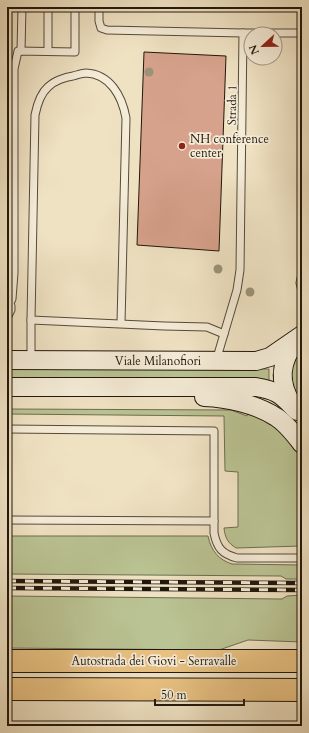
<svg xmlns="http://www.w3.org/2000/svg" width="309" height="733" font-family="Cardo,serif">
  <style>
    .green { fill: #bac393; stroke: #6d6d50 }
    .building { fill: #d7a28c; stroke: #20170c }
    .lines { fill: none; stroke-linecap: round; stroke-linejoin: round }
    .lane-casing { stroke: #544a3a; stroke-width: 9 }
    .secondary-casing { stroke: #20170c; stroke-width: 20 }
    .highway-casing { stroke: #20170c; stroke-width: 24 }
    .lane { stroke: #f5ecd8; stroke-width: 7 }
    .secondary { stroke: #f5ecd8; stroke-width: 18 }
    .highway { stroke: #e8c182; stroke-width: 22 }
    .rail-casing { stroke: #20170c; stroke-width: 4.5 }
    .rail { stroke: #f5ecd8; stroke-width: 3; stroke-dasharray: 9; stroke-linecap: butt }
    .tree { fill: #9b9378 }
    .poi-dot { fill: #8f2418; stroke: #f5ecd8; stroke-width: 1.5 }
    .labels { text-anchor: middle; stroke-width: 3.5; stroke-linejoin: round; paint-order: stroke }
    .street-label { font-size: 12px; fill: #20170c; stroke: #f5ecd8 }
    .poi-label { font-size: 12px; fill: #20170c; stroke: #f5ecd8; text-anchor: start }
  </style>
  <rect width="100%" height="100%" fill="#efe2c3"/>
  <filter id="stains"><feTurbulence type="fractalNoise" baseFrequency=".005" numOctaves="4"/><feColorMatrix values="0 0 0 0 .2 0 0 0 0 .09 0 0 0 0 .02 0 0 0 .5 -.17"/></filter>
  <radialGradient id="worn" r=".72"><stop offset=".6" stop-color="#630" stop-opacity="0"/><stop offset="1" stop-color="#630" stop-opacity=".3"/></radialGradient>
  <!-- green -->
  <g class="green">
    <path d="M302,345V405C287,375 287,376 302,345Z"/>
    <path d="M7,367L269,369V381L7,380Z"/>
    <path d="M251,398C275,400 286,418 302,434V546L236,548C228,543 225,538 224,528L238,527V472L225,471L224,416L7,414V409L231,410L247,416Z"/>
    <path d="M7,536H208C211,551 219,560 232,564L302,565V579H286L281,576L7,574Z"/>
    <path d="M302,595V642L248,640L219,650L7,648V596L282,599L287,596Z"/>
  </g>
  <!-- building -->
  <path class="building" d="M144,52L226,56L219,251L137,245Z"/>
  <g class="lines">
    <!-- lane casing -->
    <g class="lane-casing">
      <g id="lane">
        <path d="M99,7V21L101,28L107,30L243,33L240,270L237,290L216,361"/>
        <path d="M243,33H302"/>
        <path d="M21,51L22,7"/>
        <path d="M48,51V7"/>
        <path d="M7,248L13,260"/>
        <path d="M302,274L300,283L302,291"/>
        <path d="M7,309L12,299L14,273V69L18,51L75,52V7"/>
        <path d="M7,318L11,310V306"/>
        <path d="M31,320L35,115C37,105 40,94 48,87C54,81 65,77 73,76C77,75 82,73 86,73C110,74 122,96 126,118L121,323"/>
        <path d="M31,360V320L164,326L207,327L224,334"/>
        <path d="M7,429L214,431V533C217,548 222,554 237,558H302"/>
        <path d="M7,520L214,521"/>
      </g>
    </g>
    <!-- secondary casing -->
    <g class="secondary-casing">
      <g id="secondary">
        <path d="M7,360L256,361L270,357L302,335"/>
        <path d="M7,387H256C279,391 281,395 297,411"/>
        <path d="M204,397C228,398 256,404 276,417C286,423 295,435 302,444"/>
        <path d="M292,404C278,382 280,362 296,341"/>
      </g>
    </g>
    <!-- highway casing -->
    <g class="highway-casing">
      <g id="highway">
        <path d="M7,661H302"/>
        <path d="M7,689L302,690"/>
      </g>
    </g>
    <!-- lane -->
    <use href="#lane" class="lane"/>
    <!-- secondary -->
    <use href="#secondary" class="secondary"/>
    <!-- highway -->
    <use href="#highway" class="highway"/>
    <!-- rail casing -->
    <g class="rail-casing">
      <g id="rail">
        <path d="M7,581L302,583"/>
        <path d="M7,588L302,590"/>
      </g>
    </g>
    <!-- rail -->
    <use href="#rail" class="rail"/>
  </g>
  <!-- trees -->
  <g class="tree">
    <circle cx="149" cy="72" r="4.5"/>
    <circle cx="218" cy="269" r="4.5"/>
    <circle cx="250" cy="292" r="4.5"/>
  </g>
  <!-- markers -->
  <circle class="poi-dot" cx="182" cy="146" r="4"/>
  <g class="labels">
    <!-- street labels -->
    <g class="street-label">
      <text transform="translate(232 105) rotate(-89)" y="4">Strada 1</text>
      <text x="158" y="365">Viale Milanofiori</text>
      <text x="154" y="665">Autostrada dei Giovi - Serravalle</text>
    </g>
    <!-- poi labels -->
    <g class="poi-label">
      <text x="190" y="143">NH conference<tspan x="190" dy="14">center</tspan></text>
    </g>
  </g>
  <!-- margin -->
  <rect width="309" height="733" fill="none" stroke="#efe2c3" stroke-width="24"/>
  <rect x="8" y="8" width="293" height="717" fill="none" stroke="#20170c" stroke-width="2"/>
  <rect x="12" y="12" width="285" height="709" fill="none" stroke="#20170c"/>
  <!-- north arrow -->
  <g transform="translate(263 46) rotate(248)"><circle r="19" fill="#f5ecd8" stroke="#a09786"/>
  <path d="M0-3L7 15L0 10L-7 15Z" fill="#8f2418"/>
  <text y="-6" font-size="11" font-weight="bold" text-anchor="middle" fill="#20170c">N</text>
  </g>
  <!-- scale -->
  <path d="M155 699v6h89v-6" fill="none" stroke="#20170c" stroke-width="2"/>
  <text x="161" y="699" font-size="12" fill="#20170c" stroke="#f5ecd8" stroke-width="3" paint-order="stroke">50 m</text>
  <rect width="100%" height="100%" filter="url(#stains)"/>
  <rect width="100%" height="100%" fill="url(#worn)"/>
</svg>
